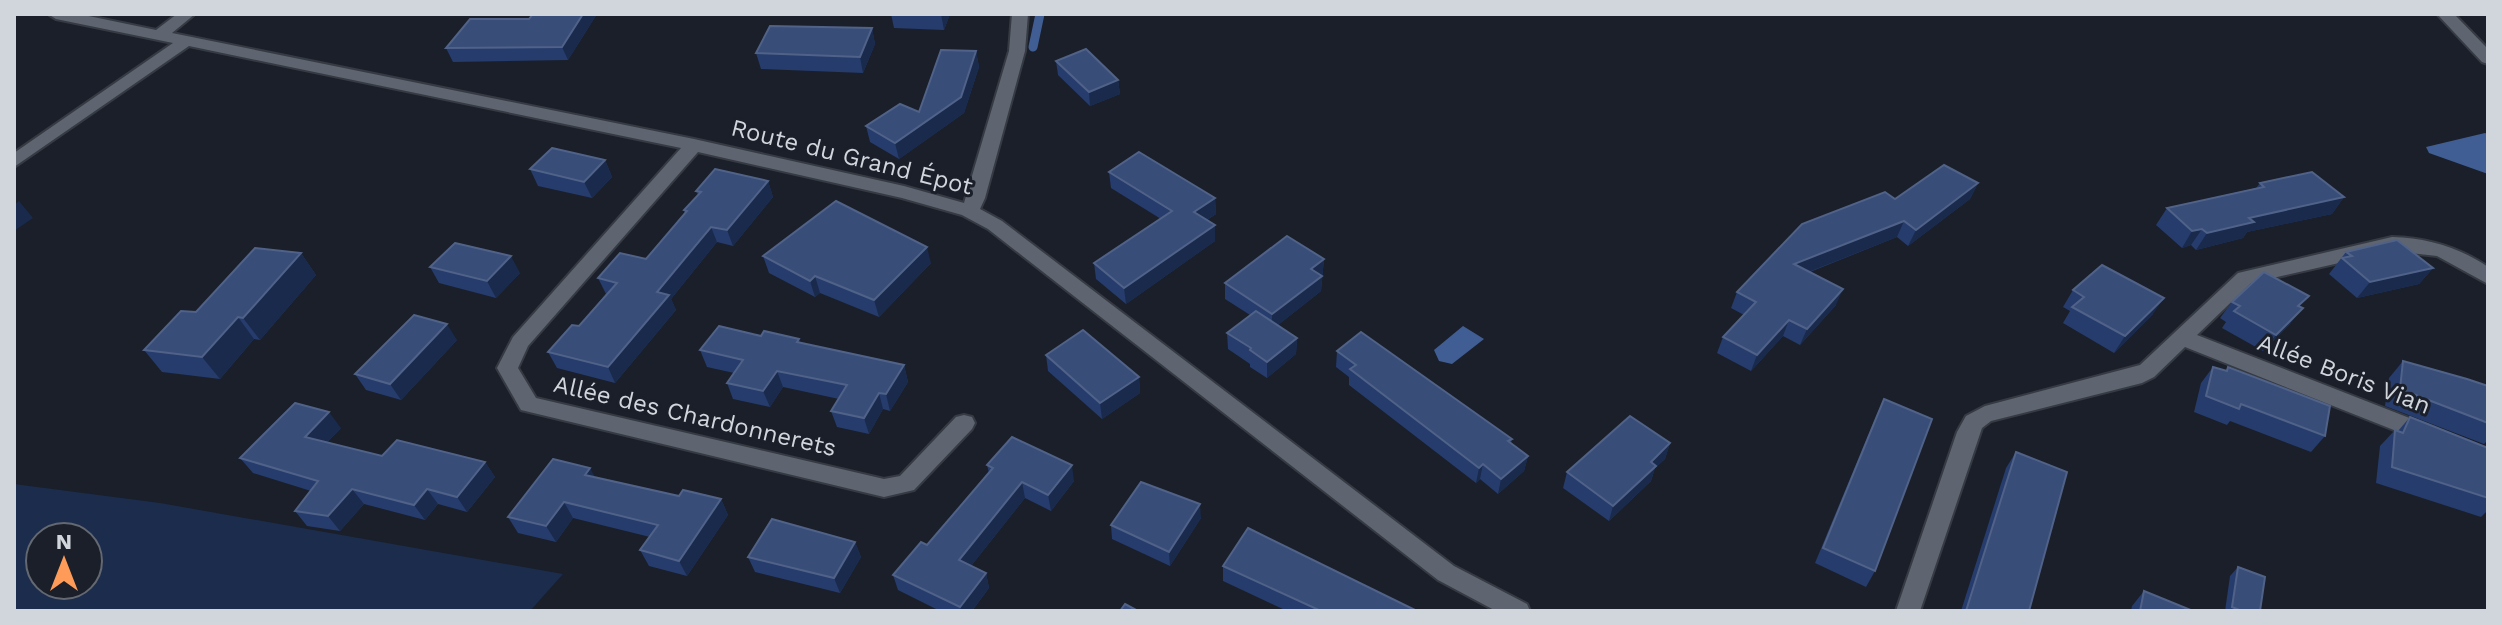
<svg xmlns="http://www.w3.org/2000/svg" width="2502" height="625" font-family="'Work Sans',sans-serif">
  <style>
    .green { fill: #1b2c4c; fill-rule: evenodd }
    .water { fill: #415e94 }
    .lines { fill: none; stroke-linecap: round; stroke-linejoin: round }
    .stream { stroke: #415e94; stroke-width: 9 }
    .minor-casing { stroke: #363a42; stroke-width: 4 }
    .minor { fill: #5e6571; fill-rule: evenodd }
    .wall { fill: #263c6c }
    .shaded-wall { fill: #192a4c }
    .building { fill: #384d78; stroke: #506288; stroke-width: 2 }
    .labels { text-anchor: middle; stroke-width: 6; stroke-linejoin: round; paint-order: stroke }
    .street-label { font-size: 24px; fill: #d1d5dc; stroke: #1a1f29 }
  </style>
  <rect width="100%" height="100%" fill="#1a1f29"/>
  <!-- green -->
  <path class="green" d="M14,484L160,503L563,574L530,611H14ZM88,537V585H40V537Z"/>
  <!-- water -->
  <g class="water">
    <path d="M2485,133L2488,134V174L2429,153L2426,147Z"/>
    <path d="M1463,326L1484,339L1452,364L1439,361L1434,350Z"/>
  </g>
  <g class="lines">
    <!-- stream -->
    <path class="stream" d="M1033,47L1040,14"/>
    <!-- minor casing -->
    <g class="minor-casing">
      <g id="minor">
        <path d="M48,14H79L156,30L177,14H195L172,33L694,139L904,186L964,203L1009,51L1012,14H1028L1025,51L985,198L980,209L1002,221L1454,566L1527,604L1530,611H1496L1438,580L988,229L962,215L902,198L698,152L528,346L518,368L536,398L884,479L900,476L956,417L964,415L972,417L975,423L972,429L914,490L884,497L521,410L497,368L513,337L681,148L189,46L14,167V153L173,43L56,19Z"/>
        <path d="M2437,14H2454L2488,49V64L2482,62Z"/>
        <path d="M2392,237C2427,238 2459,247 2488,267V284L2437,256L2392,251L2251,283L2197,335L2435,428L2438,434L2435,440L2427,442L2419,440L2185,347L2154,377L2142,383L1991,421L1982,428L1920,611H1896L1957,432L1966,416L1985,406L2140,365L2238,273Z"/>
      </g>
    </g>
    <!-- minor -->
    <use href="#minor" class="minor"/>
  </g>
  <!-- wall -->
  <g class="wall">
    <path d="M533,14H597L568,60L453,62L446,48L529,19Z"/>
    <path d="M891,14H950L944,30L894,28Z"/>
    <path d="M872,28L875,44L863,73L761,69L756,53Z"/>
    <path d="M976,51L979,67L964,113L899,159L870,142L866,126L919,112Z"/>
    <path d="M1056,61L1118,80L1120,94L1090,106L1058,75Z"/>
    <path d="M605,160L612,177L592,198L538,186L530,169Z"/>
    <path d="M1109,172L1215,198L1216,214L1207,220L1215,225V241L1126,304L1096,279L1094,263L1161,219L1111,188Z"/>
    <path d="M768,181L773,197L733,246L717,242L671,299L676,310L615,383L557,368L548,352L579,326L606,294L598,278L646,259L685,213L684,210L698,195L696,191Z"/>
    <path d="M1978,183L1970,199L1908,246L1897,237L1810,272L1836,305L1800,345L1783,336L1751,371L1717,353L1723,337L1744,315L1731,308L1737,292L1895,199Z"/>
    <path d="M2260,183L2344,197L2332,214L2247,232L2243,238L2196,250L2191,245L2182,248L2156,225L2167,208L2256,188Z"/>
    <path d="M2346,252L2433,268L2419,284L2357,298L2329,274Z"/>
    <path d="M301,253L316,275L260,340L254,339L220,379L162,372L144,350L196,312Z"/>
    <path d="M763,256L931,263L879,317L820,293L815,297L769,273Z"/>
    <path d="M1324,259L1321,291L1278,325L1297,338L1296,354L1267,378L1250,367V364L1228,349L1227,333L1250,315L1225,299V283Z"/>
    <path d="M430,267L520,273L496,298L439,283Z"/>
    <path d="M2073,290L2153,314L2114,353L2063,323L2070,311L2063,307Z"/>
    <path d="M2232,302L2300,307L2290,324L2263,351L2222,328L2226,322L2220,318Z"/>
    <path d="M761,336L799,339L800,343L904,365L908,382L890,411L883,409L869,434L837,427L831,411L839,399L783,387L770,407L733,399L727,383L734,373L707,367L700,350Z"/>
    <path d="M457,340L401,400L366,390L355,374Z"/>
    <path d="M1337,351L1512,439L1511,443L1528,456L1524,471L1498,494L1480,479L1476,483L1349,385V377L1336,367Z"/>
    <path d="M1046,355L1139,377L1140,393L1102,419L1048,371Z"/>
    <path d="M2403,361L2488,386V440L2484,444L2385,406L2389,378Z"/>
    <path d="M2213,367L2225,371L2228,367L2325,436L2311,452L2230,421L2227,425L2194,412L2201,383Z"/>
    <path d="M1884,399L1875,571L1866,587L1815,563L1876,416Z"/>
    <path d="M2410,417L2488,448V510L2481,517L2376,483L2380,446L2395,430L2398,431Z"/>
    <path d="M341,428L327,442L382,456L485,462L495,477L467,512L438,504L425,520L364,504L340,531L307,526L295,511L311,491L253,473L240,458Z"/>
    <path d="M1670,443L1665,459L1655,468L1651,481L1609,521L1563,488L1567,472Z"/>
    <path d="M2016,452L2029,611H1961L2006,468Z"/>
    <path d="M987,465L1074,481L1051,511L1025,498L971,566L986,573L989,588L972,611H940L898,590L893,575L927,545L989,473Z"/>
    <path d="M596,477L679,496L721,499L728,515L687,576L649,566L640,550L650,537L573,518L556,542L518,533L508,517Z"/>
    <path d="M1201,518L1170,566L1112,539L1111,525Z"/>
    <path d="M855,542L861,557L840,593L755,572L748,557Z"/>
    <path d="M1223,566L1417,611H1287L1223,581Z"/>
    <path d="M2238,567L2260,611H2225L2230,576Z"/>
    <path d="M2144,591L2193,611H2131L2132,606Z"/>
  </g>
  <!-- shaded-wall -->
  <g class="shaded-wall">
    <path d="M583,14H597L568,60L562,47Z"/>
    <path d="M941,14H950L944,30Z"/>
    <path d="M872,28L875,44L863,73L860,57Z"/>
    <path d="M976,51L979,67L964,113L899,159L895,143Z"/>
    <path d="M1118,80L1120,94L1090,106L1089,92Z"/>
    <path d="M605,160L612,177L592,198L584,182Z"/>
    <path d="M768,181L773,197L733,246L727,230Z"/>
    <path d="M1978,183L1970,199L1908,246L1916,230Z"/>
    <path d="M2344,197L2332,214L2247,232L2243,238L2196,250L2207,233L2249,218Z"/>
    <path d="M1215,198L1216,214L1195,227L1194,212Z"/>
    <path d="M19,201L33,218L14,231V205Z"/>
    <path d="M1904,221L1897,237L1788,280L1794,264Z"/>
    <path d="M1215,225V241L1126,304L1124,288Z"/>
    <path d="M711,227L717,242L671,299L676,310L615,383L608,367L657,292Z"/>
    <path d="M2202,229L2191,245L2182,248L2192,231Z"/>
    <path d="M927,247L931,263L879,317L874,300Z"/>
    <path d="M301,253L316,275L260,340L243,318Z"/>
    <path d="M511,256L520,273L496,298L487,281Z"/>
    <path d="M1324,259L1321,291L1272,330V314L1311,269Z"/>
    <path d="M2433,268L2419,284L2357,298L2370,282Z"/>
    <path d="M815,276L820,293L815,297L810,281Z"/>
    <path d="M1843,289L1836,305L1800,345L1807,329Z"/>
    <path d="M2164,298L2153,314L2114,353L2125,336Z"/>
    <path d="M2303,308L2290,324L2263,351L2276,335Z"/>
    <path d="M238,317L254,339L220,379L202,357Z"/>
    <path d="M1789,320L1783,336L1751,371L1757,355Z"/>
    <path d="M447,324L457,340L401,400L390,384Z"/>
    <path d="M1297,338L1296,354L1267,378V362Z"/>
    <path d="M904,365L908,382L890,411L886,394Z"/>
    <path d="M777,371L783,387L770,407L763,391Z"/>
    <path d="M1139,377L1140,393L1102,419L1100,403Z"/>
    <path d="M879,393L883,409L869,434L864,418Z"/>
    <path d="M329,412L341,428L317,452L305,437Z"/>
    <path d="M1670,443L1665,459L1655,468L1651,481L1609,521L1613,506L1651,462Z"/>
    <path d="M1528,456L1524,471L1498,494L1501,479Z"/>
    <path d="M485,462L495,477L467,512L457,497Z"/>
    <path d="M1483,464L1480,479L1476,483L1479,468Z"/>
    <path d="M1072,465L1074,481L1051,511L1048,495Z"/>
    <path d="M590,468L599,484L585,475Z"/>
    <path d="M1022,482L1025,498L963,576L959,560Z"/>
    <path d="M352,489L364,504L340,531L328,516Z"/>
    <path d="M427,489L438,504L425,520L414,505Z"/>
    <path d="M721,499L728,515L687,576L679,561Z"/>
    <path d="M564,502L573,518L556,542L546,526Z"/>
    <path d="M1200,504L1201,518L1170,566L1169,552Z"/>
    <path d="M855,542L861,557L840,593L834,578Z"/>
    <path d="M986,573L989,588L972,611H961L960,607Z"/>
  </g>
  <!-- building -->
  <g class="building">
    <path d="M533,14H583L562,47L446,48L470,19H529Z"/>
    <path d="M770,26L872,28L860,57L756,53Z"/>
    <path d="M1086,49L1118,80L1089,92L1056,61Z"/>
    <path d="M941,50L976,51L961,97L895,143L866,126L900,104L919,112Z"/>
    <path d="M552,148L605,160L584,182L530,169Z"/>
    <path d="M1139,152L1215,198L1194,212L1215,225L1124,288L1094,263L1172,211L1109,172Z"/>
    <path d="M1944,165L1978,183L1916,230L1904,221L1794,264L1843,289L1807,329L1789,320L1757,355L1723,337L1756,302L1737,292L1802,224L1885,192L1895,199Z"/>
    <path d="M715,169L768,181L727,230L711,227L657,292L669,295L608,367L548,352L572,325L579,326L617,283L598,278L620,253L646,259L687,211L684,210L701,192L696,191Z"/>
    <path d="M2312,172L2344,197L2249,218L2254,222L2207,233L2202,229L2192,231L2167,208L2264,187L2260,183Z"/>
    <path d="M836,201L927,247L874,300L815,276L810,281L763,256Z"/>
    <path d="M1287,236L1324,259L1311,269L1322,276L1272,314L1225,283Z"/>
    <path d="M2397,240L2433,268L2370,282L2342,258L2352,256L2346,252Z"/>
    <path d="M455,243L511,256L487,281L430,267Z"/>
    <path d="M255,248L301,253L243,318L238,317L202,357L144,350L181,311L196,312Z"/>
    <path d="M2102,265L2164,298L2125,336L2072,307L2084,297L2073,290Z"/>
    <path d="M2264,272L2309,296L2298,306L2303,308L2276,335L2234,311L2240,306L2232,302Z"/>
    <path d="M1256,311L1297,338L1267,362L1250,350L1251,348L1227,333Z"/>
    <path d="M414,315L447,324L390,384L355,374Z"/>
    <path d="M719,326L761,336L764,331L799,339L797,342L904,365L886,394L879,393L864,418L831,411L847,385L777,371L763,391L727,383L743,360L700,350Z"/>
    <path d="M1083,330L1139,377L1100,403L1046,355Z"/>
    <path d="M1361,332L1512,439L1508,441L1528,456L1501,479L1483,464L1479,468L1350,369L1356,365L1337,351Z"/>
    <path d="M2403,361L2467,379L2488,386V423L2400,389Z"/>
    <path d="M2213,367L2227,371L2228,367L2330,406L2325,436L2241,404L2239,409L2206,396Z"/>
    <path d="M1884,399L1932,419L1875,571L1823,548Z"/>
    <path d="M295,403L329,412L305,437L382,456L397,440L485,462L457,497L427,489L414,505L352,489L328,516L295,511L318,481L240,458Z"/>
    <path d="M1630,416L1670,443L1651,462L1656,466L1613,506L1567,472Z"/>
    <path d="M2410,417L2488,448V498L2392,467L2395,430L2403,433Z"/>
    <path d="M1012,437L1072,465L1048,495L1022,482L959,560L986,573L960,607L893,575L921,542L927,545L993,468L987,465Z"/>
    <path d="M2016,452L2067,472L2029,611H1966Z"/>
    <path d="M553,459L590,468L585,475L679,496L683,490L721,499L679,561L640,550L658,525L564,502L546,526L508,517Z"/>
    <path d="M1141,482L1200,504L1169,552L1111,525Z"/>
    <path d="M772,519L855,542L834,578L748,557Z"/>
    <path d="M1248,528L1417,611H1321L1223,566Z"/>
    <path d="M2238,567L2265,577L2260,611H2242L2232,607Z"/>
    <path d="M2144,591L2193,611H2140Z"/>
    <path d="M1125,604L1138,611H1120Z"/>
  </g>
  <g class="labels">
    <!-- street labels -->
    <g class="street-label">
      <text transform="translate(852 157) rotate(14)" y="8">Route du Grand Épot</text>
      <text transform="translate(2344 374) rotate(21)" y="8">Allée Boris Vian</text>
      <text transform="translate(695 416) rotate(13)" y="8">Allée des Chardonnerets</text>
    </g>
  </g>
  <!-- border -->
  <rect width="2502" height="625" fill="none" stroke="#d1d5dc" stroke-width="32"/>
  <!-- north arrow -->
  <g transform="translate(64 561)"><circle r="38" fill="#1a1f29" stroke="#636871" stroke-width="2"/>
  <path d="M0-6L14 30L0 20L-14 30Z" fill="#fe9b59"/>
  <text y="-12" font-size="22" font-weight="bold" text-anchor="middle" fill="#d1d5dc">N</text>
  </g>
</svg>
